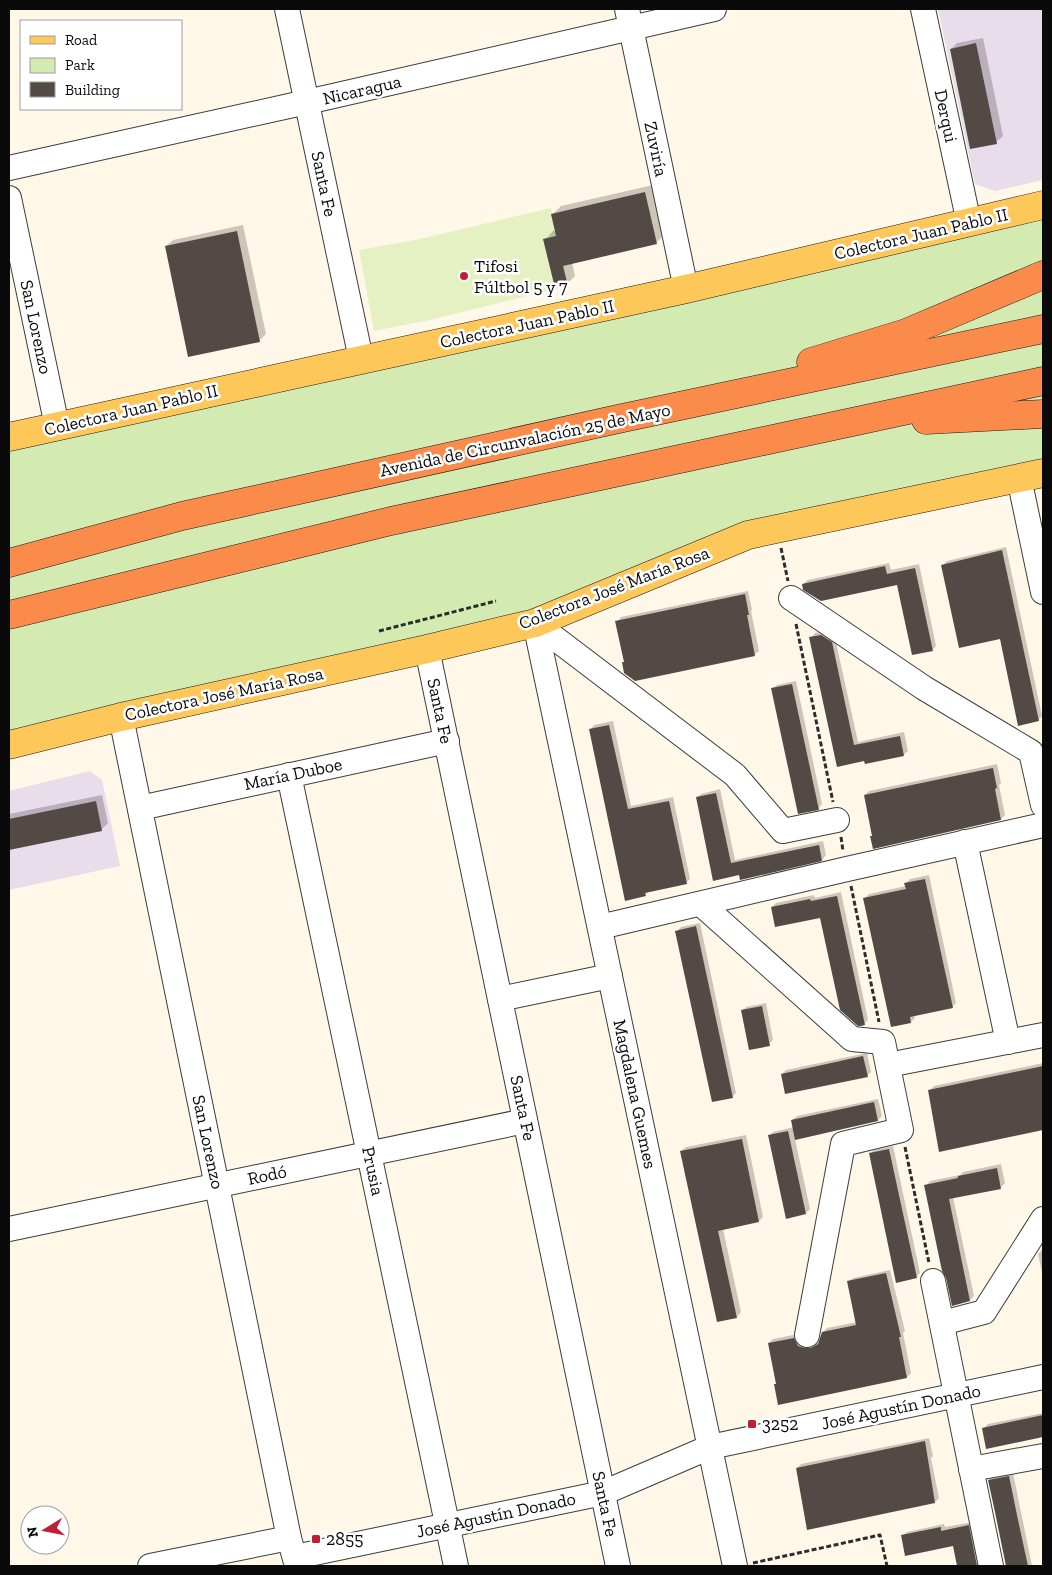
<svg xmlns="http://www.w3.org/2000/svg" width="1052" height="1575" font-family="'Zilla Slab',serif">
  <style>
    .industrial { fill: #e8ddea }
    .green { fill: #d3eab1 }
    .pitch { fill: #e5f1c3 }
    .shadow { fill: #0003 }
    .building { fill: #534a46 }
    .lines { fill: none; stroke-linecap: round; stroke-linejoin: round }
    .minor-casing { stroke: #3d3d3d; stroke-width: 26 }
    .major-casing { stroke: #1b1b1b; stroke-width: 29 }
    .highway-casing { stroke: #1b1b1b; stroke-width: 29 }
    .path { stroke: #2c2c2c; stroke-width: 3; stroke-dasharray: 5 2.5; stroke-linecap: butt }
    .minor { stroke: #fff; stroke-width: 24 }
    .major { stroke: #fec759; stroke-width: 28 }
    .highway { stroke: #fa8b4b; stroke-width: 28 }
    .poi-dot { fill: #be1f35; stroke: #fff; stroke-width: 2 }
    .labels { text-anchor: middle; stroke-width: 5; stroke-linejoin: round; paint-order: stroke }
    .street-label { font-size: 18px; fill: #0a0a0a; stroke: #fff }
    .poi-label { font-size: 18px; fill: #0a0a0a; stroke: #fff; text-anchor: start }
  </style>
  <rect width="100%" height="100%" fill="#fff8e8"/>
  <!-- industrial -->
  <g class="industrial">
    <path d="M938,9H1043V180L995,191L975,184Z"/>
    <path d="M90,771L102,780L120,866L9,890V791Z"/>
  </g>
  <!-- green -->
  <path class="green" d="M1043,205V473L748,535L535,623L9,745V437Z"/>
  <!-- pitch -->
  <path class="pitch" d="M551,208L568,286L430,320L374,331L359,250L415,240Z"/>
  <!-- shadow -->
  <g class="shadow">
    <path d="M983,38L1003,136L996,142L951,49L957,43Z"/>
    <path d="M653,185L664,235L656,243L572,262L575,276L567,284L545,240L553,231H556L553,214L561,206Z"/>
    <path d="M243,225L266,334L259,341L166,246L173,240Z"/>
    <path d="M1006,547L1042,716L1038,720L1001,638L943,565L947,561Z"/>
    <path d="M889,563L891,570L919,564L936,646L932,650L898,584H803L808,580Z"/>
    <path d="M748,591L752,610L751,611L759,651L754,655L617,622L621,617Z"/>
    <path d="M825,631L835,638L858,742L904,732L908,751L903,755L865,759L838,765L811,638L815,633Z"/>
    <path d="M796,681L822,804L818,809L773,689L777,685Z"/>
    <path d="M613,721L631,806L673,797L690,879L686,883L650,890L645,895L590,730L594,725Z"/>
    <path d="M997,764L1001,783L999,785L1005,815L1001,819L873,835L865,795L869,791Z"/>
    <path d="M720,789L735,860L823,841L826,855L822,860L714,879L697,798L701,794Z"/>
    <path d="M102,795L108,823L101,830L9,849V814Z"/>
    <path d="M929,875L956,1003L952,1007L914,1015L915,1018L911,1022L865,898L869,894L906,886V883L910,879Z"/>
    <path d="M841,892L868,1020L864,1024L821,916L772,907L776,903L814,895L815,898Z"/>
    <path d="M700,923L736,1093L732,1097L677,931L681,927Z"/>
    <path d="M766,1003L773,1040L769,1044L742,1011L746,1007Z"/>
    <path d="M867,1053L871,1072L867,1076L782,1074L786,1070Z"/>
    <path d="M1043,1063V1129L940,1150L930,1090L934,1086Z"/>
    <path d="M878,1099L882,1116L878,1120L795,1139L810,1209L806,1213L769,1136L773,1132L794,1127L792,1120L797,1116Z"/>
    <path d="M746,1135L763,1217L759,1221L723,1229L741,1312L737,1317L681,1151L686,1147Z"/>
    <path d="M893,1146L920,1273L916,1277L870,1154L874,1150Z"/>
    <path d="M1001,1164L1005,1183L1001,1187L953,1197L974,1296L970,1300L948,1278L926,1186L930,1181L960,1175L963,1172Z"/>
    <path d="M1043,1249V1276L1038,1254Z"/>
    <path d="M890,1270L905,1331L903,1333L911,1373L907,1377L777,1383L769,1343L773,1339L798,1334L809,1345L816,1344L819,1342L823,1332L827,1328L857,1322L848,1282L853,1278Z"/>
    <path d="M1043,1413V1436L987,1447L984,1428L988,1424Z"/>
    <path d="M929,1438L933,1456L931,1458L939,1498L935,1502L808,1529L797,1468L801,1464Z"/>
    <path d="M1013,1473L1032,1566H1007L989,1480L993,1476Z"/>
    <path d="M973,1522L983,1566H959L954,1545L902,1536L907,1532L944,1524L945,1527Z"/>
  </g>
  <!-- building -->
  <g class="building">
    <path d="M976,43L997,144L970,149L950,49Z"/>
    <path d="M645,192L657,244L563,266L568,286L555,288L543,239L556,236L551,214Z"/>
    <path d="M237,231L260,342L188,357L165,246Z"/>
    <path d="M1002,550L1039,721L1018,726L1000,639L959,648L941,565Z"/>
    <path d="M885,566L887,574L915,568L933,651L912,655L897,585L821,601L803,590L802,584Z"/>
    <path d="M745,594L749,615H747L755,656L635,681L624,673L622,662H624L615,621Z"/>
    <path d="M821,635L832,642L854,745L900,736L904,756L865,764L864,761L837,767L809,637Z"/>
    <path d="M792,684L819,810L798,814L771,688Z"/>
    <path d="M609,725L628,809L669,801L687,884L645,893L646,896L625,901L589,729Z"/>
    <path d="M993,768L997,788L995,789L1001,820L873,849L870,836H872L864,795Z"/>
    <path d="M716,793L731,863L819,845L822,861L740,880L739,875L713,881L696,797Z"/>
    <path d="M96,801L102,831L9,850V819Z"/>
    <path d="M925,879L953,1008L910,1017L911,1023L891,1027L863,898L906,889L904,883Z"/>
    <path d="M837,896L865,1025L861,1026H858L840,1010L820,918L775,927L771,907L810,899L811,901Z"/>
    <path d="M696,926L733,1098L712,1102L675,931Z"/>
    <path d="M762,1006L770,1046L749,1050L741,1010Z"/>
    <path d="M863,1056L868,1077L785,1094L781,1074Z"/>
    <path d="M1043,1066V1130L939,1152L928,1090Z"/>
    <path d="M874,1102L878,1121L795,1140L791,1120Z"/>
    <path d="M788,1131L806,1214L786,1219L768,1135Z"/>
    <path d="M742,1139L759,1222L718,1231L737,1318L717,1322L680,1151Z"/>
    <path d="M889,1149L917,1278L896,1283L869,1153Z"/>
    <path d="M997,1168L1001,1189L949,1199L970,1301L952,1306L946,1278L942,1271L924,1185L958,1178V1176Z"/>
    <path d="M886,1273L901,1337H899L907,1378L778,1405L774,1384H776L768,1343L794,1338L798,1346L804,1348H811L818,1344L822,1332L856,1325L847,1281Z"/>
    <path d="M1043,1415V1437L986,1449L982,1428Z"/>
    <path d="M925,1441L935,1503L807,1530L796,1468Z"/>
    <path d="M1009,1476L1018,1520L1028,1566H1006L995,1512L988,1480Z"/>
    <path d="M969,1525L977,1566H957L953,1546L905,1556L901,1535L941,1527V1531Z"/>
  </g>
  <g class="lines">
    <!-- minor casing -->
    <g class="minor-casing">
      <g id="minor">
        <path d="M287,9L361,359"/>
        <path d="M627,9L686,289"/>
        <path d="M923,9L969,223"/>
        <path d="M9,168L307,102L714,9"/>
        <path d="M9,198L57,426"/>
        <path d="M1019,478L1043,592"/>
        <path d="M791,598L924,688L1031,752L1043,805"/>
        <path d="M535,623L735,1566"/>
        <path d="M535,623L735,775L783,831L837,820"/>
        <path d="M427,649L618,1566"/>
        <path d="M121,717L289,1538L297,1566"/>
        <path d="M289,775L456,1566"/>
        <path d="M140,808L447,741"/>
        <path d="M965,842L1008,1042"/>
        <path d="M701,904L852,1039L883,1042L901,1130L843,1144L807,1335"/>
        <path d="M600,927L847,869L1043,825"/>
        <path d="M500,999L610,976"/>
        <path d="M888,1065L1043,1035"/>
        <path d="M9,1229L525,1121"/>
        <path d="M933,1281L991,1566"/>
        <path d="M942,1323L984,1312L1043,1219"/>
        <path d="M971,1469L1043,1456"/>
        <path d="M295,1557L603,1493L710,1447L1043,1377"/>
        <path d="M150,1566L289,1538"/>
      </g>
    </g>
    <!-- major casing -->
    <g class="major-casing">
      <g id="major">
        <path d="M9,437L686,289L1043,205"/>
        <path d="M9,745L121,717L427,649L535,623L748,535L1043,473"/>
      </g>
    </g>
    <!-- highway casing -->
    <g class="highway-casing">
      <g id="highway">
        <path d="M811,362L906,333L1043,275"/>
        <path d="M926,420L1043,414"/>
        <path d="M9,563L182,516L618,419L1043,329"/>
        <path d="M9,615L391,521L1043,381"/>
      </g>
    </g>
    <!-- path -->
    <g class="path">
      <path d="M781,548L788,581"/>
      <path d="M796,624L833,802"/>
      <path d="M379,631L496,601"/>
      <path d="M841,837L843,851"/>
      <path d="M851,886L879,1022"/>
      <path d="M905,1147L929,1263"/>
      <path d="M753,1563L880,1535L887,1566"/>
    </g>
    <!-- minor -->
    <use href="#minor" class="minor"/>
    <!-- major -->
    <use href="#major" class="major"/>
    <!-- highway -->
    <use href="#highway" class="highway"/>
  </g>
  <!-- markers -->
  <g class="poi-dot">
    <circle cx="464" cy="276" r="5"/>
    <rect x="747" y="1419" width="10" height="10" rx="2.5"/>
    <rect x="311" y="1534" width="10" height="10" rx="2.5"/>
  </g>
  <g class="labels">
    <!-- street labels -->
    <g class="street-label">
      <text transform="translate(362 90) rotate(-13)" y="6">Nicaragua</text>
      <text transform="translate(946 116) rotate(78)" y="6">Derqui</text>
      <text transform="translate(656 149) rotate(78)" y="6">Zuviría</text>
      <text transform="translate(324 184) rotate(78)" y="6">Santa Fe</text>
      <text transform="translate(921 234) rotate(-13)" y="6">Colectora Juan Pablo II</text>
      <text transform="translate(527 324) rotate(-12)" y="6">Colectora Juan Pablo II</text>
      <text transform="translate(36 327) rotate(78)" y="6">San Lorenzo</text>
      <text transform="translate(131 410) rotate(-13)" y="6">Colectora Juan Pablo II</text>
      <text transform="translate(525 440) rotate(-12)" y="6">Avenida de Circunvalación 25 de Mayo</text>
      <text transform="translate(614 588) rotate(-21)" y="6">Colectora José María Rosa</text>
      <text transform="translate(224 694) rotate(-12)" y="6">Colectora José María Rosa</text>
      <text transform="translate(440 711) rotate(78)" y="6">Santa Fe</text>
      <text transform="translate(293 774) rotate(-12)" y="6">María Duboe</text>
      <text transform="translate(635 1094) rotate(78)" y="6">Magdalena Guemes</text>
      <text transform="translate(523 1108) rotate(78)" y="6">Santa Fe</text>
      <text transform="translate(208 1142) rotate(78)" y="6">San Lorenzo</text>
      <text transform="translate(373 1171) rotate(78)" y="6">Prusia</text>
      <text transform="translate(267 1175) rotate(-12)" y="6">Rodó</text>
      <text transform="translate(901 1407) rotate(-12)" y="6">José Agustín Donado</text>
      <text transform="translate(605 1504) rotate(78)" y="6">Santa Fe</text>
      <text transform="translate(496 1515) rotate(-12)" y="6">José Agustín Donado</text>
    </g>
    <!-- poi labels -->
    <g class="poi-label">
      <text x="474" y="272">Tifosi<tspan x="474" dy="21">Fúltbol 5 y 7</tspan></text>
      <text x="762" y="1430">3252</text>
      <text x="326" y="1545">2855</text>
    </g>
  </g>
  <!-- border -->
  <rect width="1052" height="1575" fill="none" stroke="#0a0a0a" stroke-width="20"/>
  <!-- legend -->
  <rect x="20" y="20" width="162" height="90" fill="#ffffff" stroke="#9d9d9d"/>
  <rect x="30" y="36" width="25" height="8" fill="#fec759" stroke="#9d9d9d"/>
  <text x="65" y="45" font-size="15" fill="#0a0a0a">Road</text>
  <rect x="30" y="58" width="25" height="15" fill="#d3eab1" stroke="#9d9d9d"/>
  <text x="65" y="70" font-size="15" fill="#0a0a0a">Park</text>
  <rect x="30" y="82" width="25" height="15" fill="#534a46" stroke="#9d9d9d"/>
  <text x="65" y="95" font-size="15" fill="#0a0a0a">Building</text>
  <!-- north arrow -->
  <g transform="translate(45 1530) rotate(260)"><circle r="24" fill="#ffffff" stroke="#9d9d9d"/>
  <path d="M0-4L9 19L0 12L-9 19Z" fill="#be1f35"/>
  <text y="-8" font-size="14" font-weight="bold" text-anchor="middle" fill="#0a0a0a">N</text>
  </g>
</svg>
